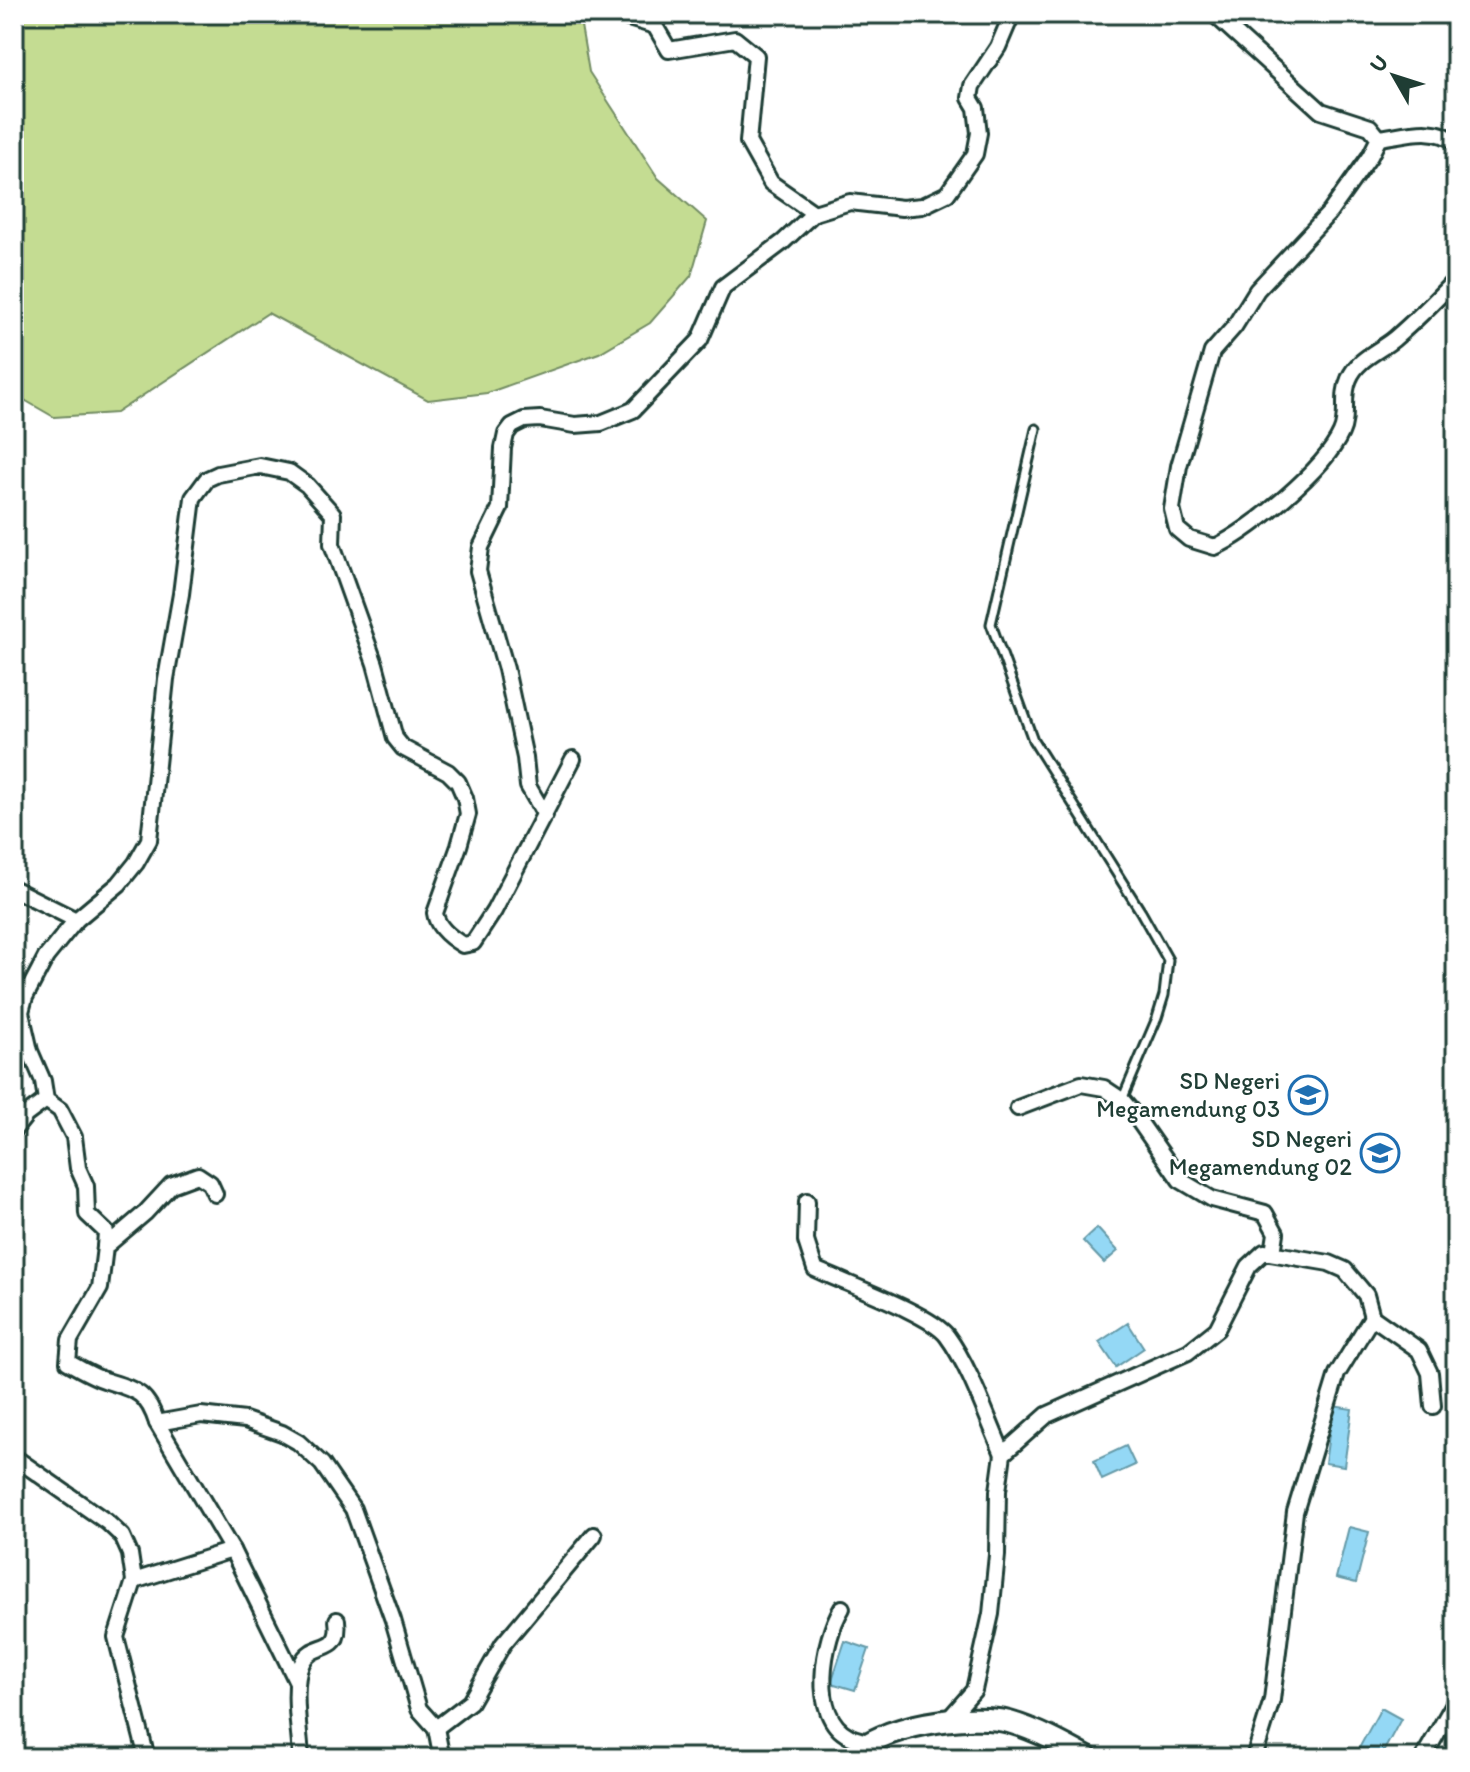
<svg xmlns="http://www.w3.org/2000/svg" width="1470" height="1772" font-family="Itim,sans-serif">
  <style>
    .green { fill: #c4dc92; stroke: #728c63; stroke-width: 2 }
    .water { fill: #94d8f5; stroke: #659aa8; stroke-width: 2 }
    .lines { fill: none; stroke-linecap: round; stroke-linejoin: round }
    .lane-casing { stroke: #1f3d34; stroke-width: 13 }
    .street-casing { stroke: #1f3d34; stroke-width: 20 }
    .secondary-casing { stroke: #1f3d34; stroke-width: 26 }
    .lane { stroke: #fff; stroke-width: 7 }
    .street { stroke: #fff; stroke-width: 14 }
    .secondary { stroke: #fff; stroke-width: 20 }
    .labels { text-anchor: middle; stroke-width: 6; stroke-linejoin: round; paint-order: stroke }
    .poi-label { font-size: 24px; fill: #1f3d34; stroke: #fff; text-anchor: end }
  </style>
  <rect width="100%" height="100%" fill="#fff"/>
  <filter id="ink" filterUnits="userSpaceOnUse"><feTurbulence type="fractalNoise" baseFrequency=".0125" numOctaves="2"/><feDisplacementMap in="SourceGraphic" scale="16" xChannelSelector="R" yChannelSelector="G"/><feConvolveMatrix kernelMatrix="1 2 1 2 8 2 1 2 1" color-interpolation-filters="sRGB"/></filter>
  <g filter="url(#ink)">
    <!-- green -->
    <path class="green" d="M14,14H579L589,72L658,178L707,221L691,276L650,323L599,353L487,393L428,400L268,313L116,413L54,417L14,394Z"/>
    <!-- water -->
    <g class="water">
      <path d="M1097,1228L1118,1251L1104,1263L1083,1241Z"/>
      <path d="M1128,1323L1144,1348L1116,1367L1099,1342Z"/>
      <path d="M1333,1406L1352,1409L1344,1466L1325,1463Z"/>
      <path d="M1126,1446L1135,1465L1102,1480L1094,1461Z"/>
      <path d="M1349,1527L1369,1532L1356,1583L1336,1578Z"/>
      <path d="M845,1641L869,1649L855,1690L831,1683Z"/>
      <path d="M1381,1708L1401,1719L1380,1758H1372L1358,1750Z"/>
    </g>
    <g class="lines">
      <!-- lane casing -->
      <g class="lane-casing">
        <path id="lane" d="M1036,429L991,624L1033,740L1141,912L1168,960L1164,995L1157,1018L1122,1100"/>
      </g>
      <!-- street casing -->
      <g class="street-casing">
        <g id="street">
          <path d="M615,14L655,26L669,50L735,39L756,56L748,142L771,183L814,213"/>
          <path d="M1214,14L1321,111L1370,127L1379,138L1370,156L1330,212L1257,290L1234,327L1212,352L1179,466L1172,509L1177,529L1189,539L1215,547C1250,531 1325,469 1341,433C1349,417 1341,396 1349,379C1357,359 1378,352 1394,339C1416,320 1436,300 1456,279"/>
          <path d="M1379,138C1404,135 1436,124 1456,143"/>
          <path d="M545,815L528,786L525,758L506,669L478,571L481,547L500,508L503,448L506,434L512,426L524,420L540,419L575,425L601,423L633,410L700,340L723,287L783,242L814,213L850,202L902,208L922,206L947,194L975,154L979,133L976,108L970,98L972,86L998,47L1012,14"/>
          <path d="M14,889L76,920"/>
          <path d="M1018,1108L1081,1084L1104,1088L1122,1100L1134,1114L1180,1180L1212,1199L1265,1213L1276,1233L1273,1253"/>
          <path d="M14,1130L26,1115L46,1100"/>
          <path d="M215,1194L210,1183L198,1175L171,1185L145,1213L105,1247L100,1288L70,1340L68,1362C80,1369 94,1377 107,1381C136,1390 147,1392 157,1423L232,1550L297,1682"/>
          <path d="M807,1201L806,1241L815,1269C844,1283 931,1314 947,1336C970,1367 987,1418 1003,1454"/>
          <path d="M105,1247L106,1232L87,1214L86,1186L78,1168L74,1137L60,1110L46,1100L43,1081L30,1051L21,1012L25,997L46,957L76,920L119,884L136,863L149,840L166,679L181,594L193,498L207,479L218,474L260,466L289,472L307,485L333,514L332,544L375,664L395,738L403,748L448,772L458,782L465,798L468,814L459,846L435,913C437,928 451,938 463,945L473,943L494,911L573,759"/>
          <path d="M157,1423L201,1415L245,1420L282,1433L298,1442L322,1464L353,1509L393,1620L419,1709L436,1728L441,1754L449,1758"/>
          <path d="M14,1457L107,1522L122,1536L130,1554L134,1581L116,1637L147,1758"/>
          <path d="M134,1581L232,1550"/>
          <path d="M842,1608C823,1639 809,1716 849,1736C854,1739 862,1740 867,1742"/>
          <path d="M946,1722L974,1690L991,1614L997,1555L998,1491L1003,1454L1047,1415L1188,1352L1217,1329L1249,1266L1264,1252L1329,1263L1345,1270L1366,1295L1372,1317L1419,1350L1430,1373L1433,1406"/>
          <path d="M436,1728L470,1702L503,1644L594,1535"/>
          <path d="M301,1758C300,1733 291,1686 302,1663C313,1639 342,1657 337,1620"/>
          <path d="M1254,1758L1272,1700L1295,1512L1337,1374L1372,1317"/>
          <path d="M1423,1758L1456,1700"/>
        </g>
      </g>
      <!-- secondary casing -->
      <g class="secondary-casing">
        <path id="secondary" d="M852,1758C874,1725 973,1712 1009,1722C1037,1730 1063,1744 1088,1758"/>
      </g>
      <!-- lane -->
      <use href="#lane" class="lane"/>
      <!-- street -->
      <use href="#street" class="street"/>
      <!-- secondary -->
      <use href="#secondary" class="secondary"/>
    </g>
  </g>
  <!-- icons -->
  <defs>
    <g id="school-ring" transform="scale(2)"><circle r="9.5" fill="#fff" stroke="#1f6fb2" stroke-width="1.5"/><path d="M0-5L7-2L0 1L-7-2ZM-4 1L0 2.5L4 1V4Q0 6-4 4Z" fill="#1f6fb2"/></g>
  </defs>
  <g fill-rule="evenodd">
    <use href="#school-ring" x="1308" y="1095"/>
    <use href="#school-ring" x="1380" y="1153"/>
  </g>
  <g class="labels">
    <!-- poi labels -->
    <g class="poi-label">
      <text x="1280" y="1089">SD Negeri<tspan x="1280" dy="28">Megamendung 03</tspan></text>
      <text x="1352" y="1147">SD Negeri<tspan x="1352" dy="28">Megamendung 02</tspan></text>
    </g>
  </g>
  <!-- margin -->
  <rect width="1470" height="1772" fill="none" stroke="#fff" stroke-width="48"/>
  <rect x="24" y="24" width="1422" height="1724" fill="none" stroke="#1f3d34" stroke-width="3" filter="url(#ink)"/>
  <!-- north arrow -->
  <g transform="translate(1394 76) rotate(309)" stroke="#ffffff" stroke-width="6" paint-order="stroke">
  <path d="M0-6L14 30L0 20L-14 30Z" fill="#1f3d34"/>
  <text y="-12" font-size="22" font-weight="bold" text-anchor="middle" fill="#1f3d34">U</text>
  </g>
</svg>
